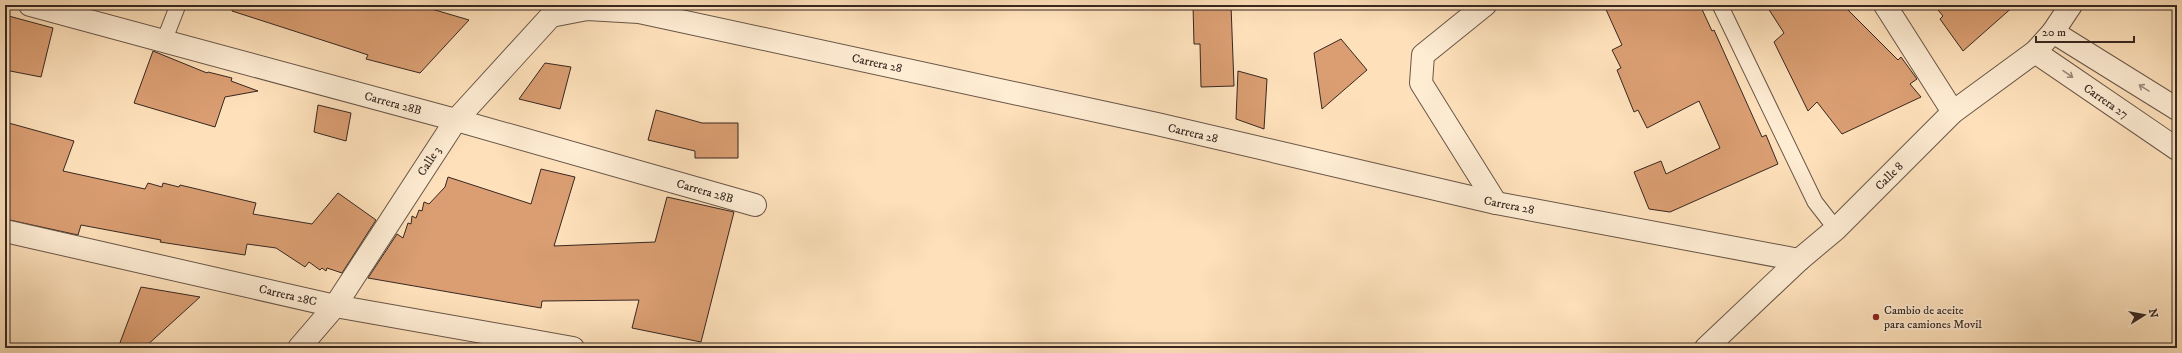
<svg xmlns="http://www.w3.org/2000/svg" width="2182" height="353" font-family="'IM FELL DW Pica',serif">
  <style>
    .building { fill: #da9e72; stroke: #372721 }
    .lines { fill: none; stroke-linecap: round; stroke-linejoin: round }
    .lane-casing { stroke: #695648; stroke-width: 17 }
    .street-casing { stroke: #695648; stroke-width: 24 }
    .lane { stroke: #feecd3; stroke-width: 15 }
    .street { stroke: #feecd3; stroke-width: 22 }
    .oneway { stroke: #9a8a7a }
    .poi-dot { fill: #8f2418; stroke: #feecd3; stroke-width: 1.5 }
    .labels { text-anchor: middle; stroke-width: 3.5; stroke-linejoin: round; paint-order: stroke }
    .street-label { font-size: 12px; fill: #372721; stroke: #feecd3 }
    .poi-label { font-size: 12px; fill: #372721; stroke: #feecd3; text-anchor: start }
  </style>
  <rect width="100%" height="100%" fill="#fee1bb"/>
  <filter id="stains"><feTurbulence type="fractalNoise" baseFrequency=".005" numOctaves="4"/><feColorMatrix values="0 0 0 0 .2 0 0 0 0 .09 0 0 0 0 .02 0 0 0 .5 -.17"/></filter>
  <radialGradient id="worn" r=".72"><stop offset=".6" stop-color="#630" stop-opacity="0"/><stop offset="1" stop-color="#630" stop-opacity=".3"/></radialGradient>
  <!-- building -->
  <g class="building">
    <path d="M233,5H418L469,20L420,73L366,59L368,55L356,51L232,11Z"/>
    <path d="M1193,5H1231L1234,86L1201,87L1200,44H1194Z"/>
    <path d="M1604,5H1700L1712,31L1714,30L1762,137L1766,135L1778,164L1670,212L1649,209L1634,172L1661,161L1666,174L1720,148L1699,101L1647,128L1638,110L1634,112L1617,70L1621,68L1612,50L1622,45Z"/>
    <path d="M1766,5H1843L1898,60L1901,57L1917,79L1910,84L1921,97L1842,134L1817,102L1808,111L1774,42L1784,33Z"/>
    <path d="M1934,5H2015L1963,51L1940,19L1943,16Z"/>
    <path d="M5,15L53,28L41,77L5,70Z"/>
    <path d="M1341,39L1367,70L1322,109L1314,53Z"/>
    <path d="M153,51L207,73L208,72L232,78L231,81L258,91L225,97L215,127L134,103Z"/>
    <path d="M545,63L571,67L560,109L519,99Z"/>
    <path d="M1238,71L1267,79L1264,129L1236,119Z"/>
    <path d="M318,105L351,113L346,141L314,132Z"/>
    <path d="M656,110L702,123H738V158H695V151L648,140Z"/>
    <path d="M5,122L74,141L63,171L145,189L148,183L162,187L163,183L179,187L180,185L256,203L253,214L312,224L338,193L376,220L342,273L327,268L326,271L322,268L320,270L309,262L305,267L276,248L247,244L245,255L160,242L161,240L81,225L78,235L5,219Z"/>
    <path d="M541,169L575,177L554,246L655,242L667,197L734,212L701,342L632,328L639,300L542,301L541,308L368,278L397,234L403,238L408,223L411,224L412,216L416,218L419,210L422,211L424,202L429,204L445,187L448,177L531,204Z"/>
    <path d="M141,287L200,297L144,348H118Z"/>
  </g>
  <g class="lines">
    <!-- lane casing -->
    <g class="lane-casing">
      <g id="lane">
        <path d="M1720,5L1815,202L1836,229"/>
        <path d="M164,41L178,5"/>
      </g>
    </g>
    <!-- street casing -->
    <g class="street-casing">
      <g id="street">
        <path d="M30,5L456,120L755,205"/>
        <path d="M1485,5L1423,55L1421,83L1496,203"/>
        <path d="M1885,5L1953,112"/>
        <path d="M2053,32L2177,109"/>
        <path d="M2035,52L2177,149"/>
        <path d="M5,231L335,306L573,348"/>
        <path d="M299,348L335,306L456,120L551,16L587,9L639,12L1157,124L1496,203L1799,260"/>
        <path d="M1706,348L1799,260L1836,229L1953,112L2035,52L2053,32L2071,5"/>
      </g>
    </g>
    <!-- lane -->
    <use href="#lane" class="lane"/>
    <!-- street -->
    <use href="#street" class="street"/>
  </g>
  <!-- one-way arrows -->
  <defs><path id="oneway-shaft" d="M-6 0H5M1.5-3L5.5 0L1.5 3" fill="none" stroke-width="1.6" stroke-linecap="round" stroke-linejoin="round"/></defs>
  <g class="oneway">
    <use href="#oneway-shaft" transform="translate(2068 74) rotate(35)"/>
    <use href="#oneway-shaft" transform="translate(2144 88) rotate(-148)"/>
  </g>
  <!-- markers -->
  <circle class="poi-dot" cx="1876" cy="317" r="4"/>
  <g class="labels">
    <!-- street labels -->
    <g class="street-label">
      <text transform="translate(877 63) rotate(12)" y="4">Carrera 28</text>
      <text transform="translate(2106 101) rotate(35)" y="4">Carrera 27</text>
      <text transform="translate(393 103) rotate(15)" y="4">Carrera 28B</text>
      <text transform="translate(1193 133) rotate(13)" y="4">Carrera 28</text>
      <text transform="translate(429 161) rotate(-57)" y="4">Calle 3</text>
      <text transform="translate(1889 176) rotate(-45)" y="4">Calle 8</text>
      <text transform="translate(705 191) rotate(16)" y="4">Carrera 28B</text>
      <text transform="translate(1509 205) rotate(11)" y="4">Carrera 28</text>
      <text transform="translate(288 295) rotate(13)" y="4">Carrera 28C</text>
    </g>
    <!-- poi labels -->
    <g class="poi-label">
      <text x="1884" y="314">Cambio de aceite<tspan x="1884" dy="14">para camiones Movil</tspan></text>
    </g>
  </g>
  <!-- margin -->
  <rect width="2182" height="353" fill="none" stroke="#fee1bb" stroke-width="20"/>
  <rect x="6" y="6" width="2170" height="341" fill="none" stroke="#372721" stroke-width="2"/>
  <rect x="10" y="10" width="2162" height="333" fill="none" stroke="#372721"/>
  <!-- north arrow -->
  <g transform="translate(2144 315) rotate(79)" stroke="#feecd3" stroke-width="3" paint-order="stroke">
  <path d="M0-3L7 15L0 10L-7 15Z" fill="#372721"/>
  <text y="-6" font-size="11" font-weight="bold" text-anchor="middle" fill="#372721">N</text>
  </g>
  <!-- scale -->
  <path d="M2036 36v6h98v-6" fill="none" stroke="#372721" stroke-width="2"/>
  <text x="2042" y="36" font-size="12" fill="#372721" stroke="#feecd3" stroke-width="3" paint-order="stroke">20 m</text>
  <rect width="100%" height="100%" filter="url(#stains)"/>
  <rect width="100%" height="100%" fill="url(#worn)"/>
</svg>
